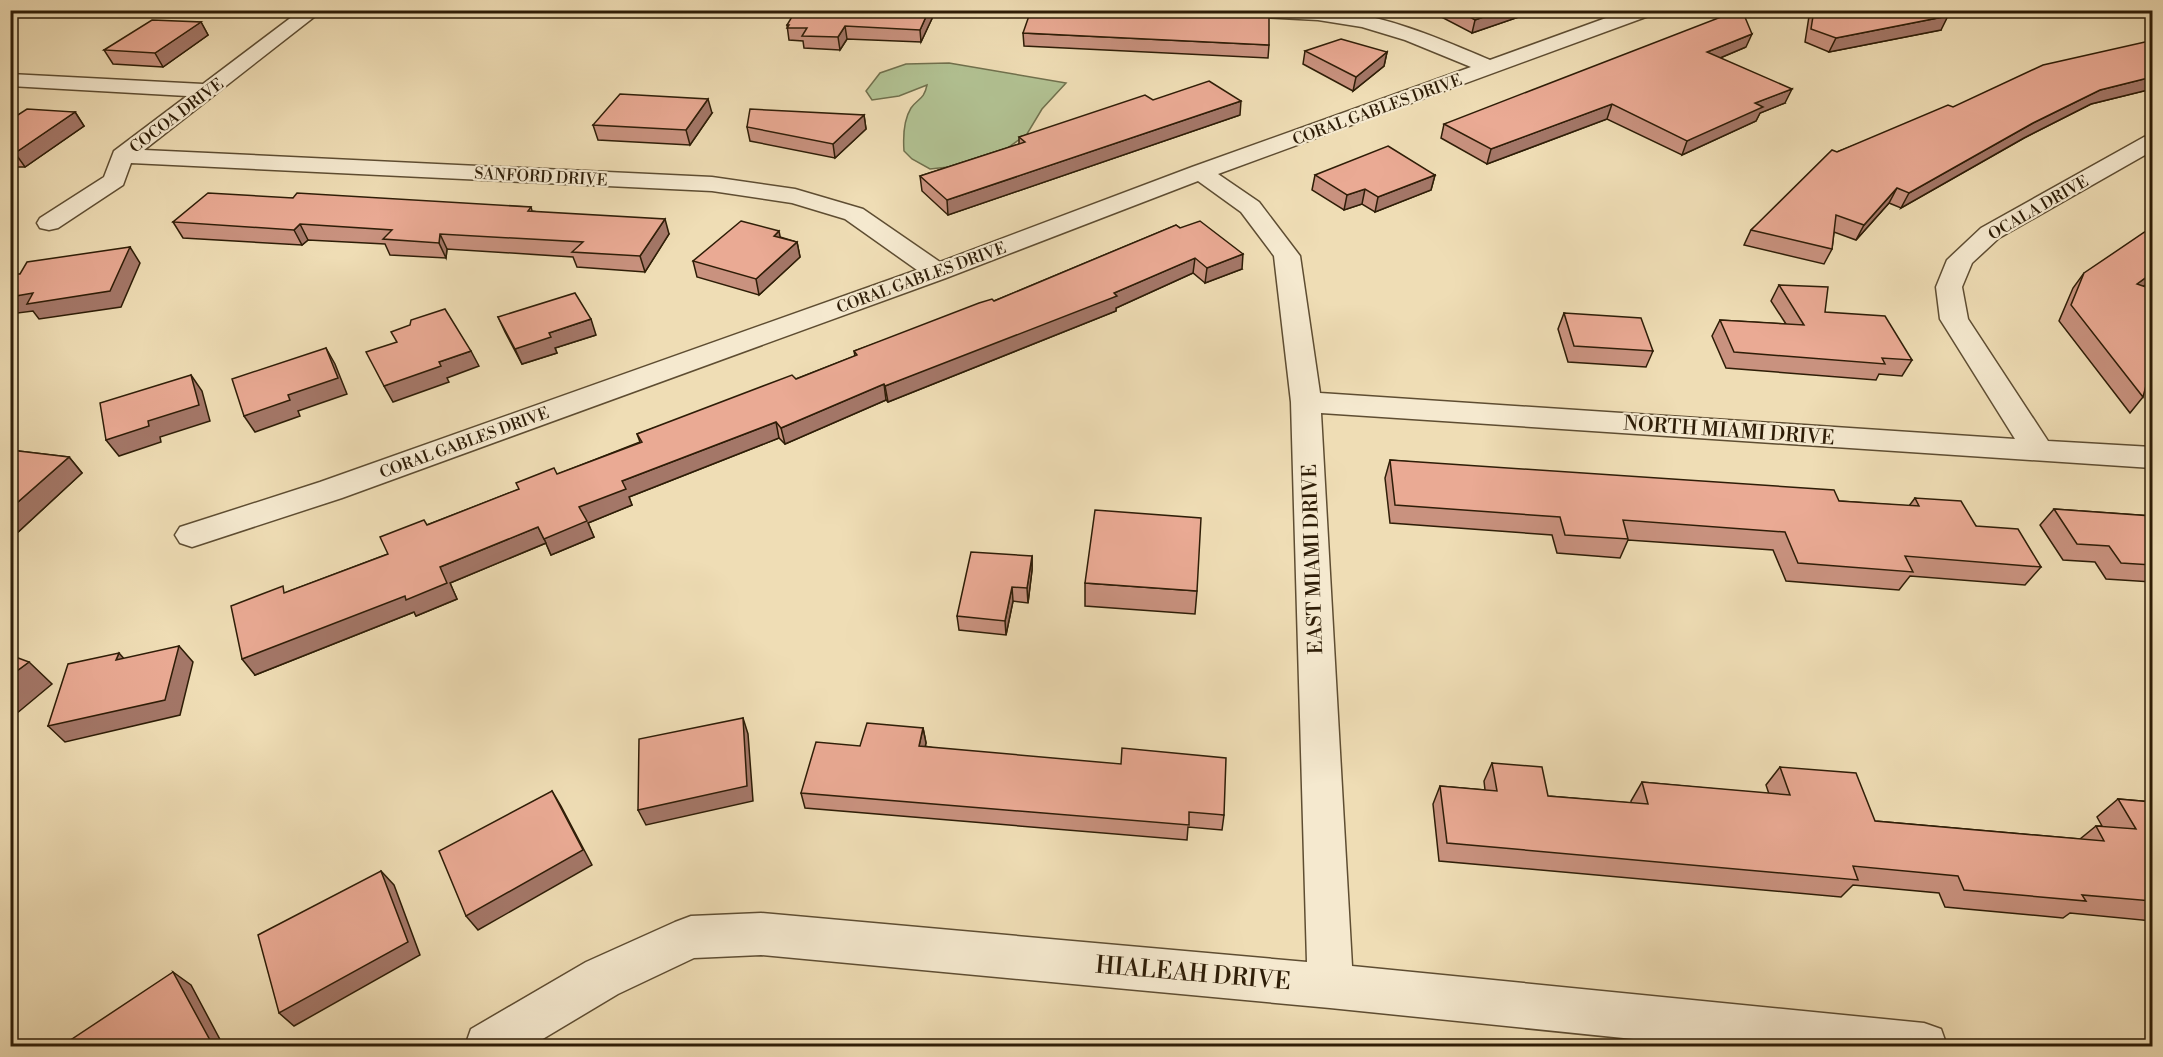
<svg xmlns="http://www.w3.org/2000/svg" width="2163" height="1057" font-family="'Libre Bodoni',serif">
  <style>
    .green { fill: #b2c293; stroke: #70704d; stroke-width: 1.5 }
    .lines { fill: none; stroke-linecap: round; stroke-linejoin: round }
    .street-casing { stroke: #5e4d32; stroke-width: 3 }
    .street { fill: #f5e9cf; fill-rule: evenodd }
    .wall { fill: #c9927f; stroke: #2e1d07; stroke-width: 1.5 }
    .shaded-wall { fill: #a47768; stroke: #2e1d07; stroke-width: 1.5 }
    .building { fill: #eaaa94; stroke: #2e1d07; stroke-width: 1.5 }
    .labels { text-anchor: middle; stroke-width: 4.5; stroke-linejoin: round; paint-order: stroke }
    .far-street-label { font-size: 16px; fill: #2e1d07; stroke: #f5e9cf }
    .street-label { font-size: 20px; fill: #2e1d07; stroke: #f5e9cf }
    .near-street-label { font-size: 24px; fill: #2e1d07; stroke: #f5e9cf }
  </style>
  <rect width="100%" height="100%" fill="#efddb5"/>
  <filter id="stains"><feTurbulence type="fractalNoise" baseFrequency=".00333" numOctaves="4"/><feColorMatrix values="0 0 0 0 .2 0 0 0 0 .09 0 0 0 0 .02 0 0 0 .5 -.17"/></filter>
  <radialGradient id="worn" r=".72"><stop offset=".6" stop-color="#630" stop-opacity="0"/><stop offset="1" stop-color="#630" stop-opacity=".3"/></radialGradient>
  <!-- green -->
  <path class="green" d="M949,63L1066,83L1042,109L1027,134L995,157L977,164L930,169L912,159L904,151C903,137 903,121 911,108C918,98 924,100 927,85L899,96L872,100L866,91L880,73L906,64Z"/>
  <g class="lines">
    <!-- street casing -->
    <g class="street-casing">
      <path id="street" d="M301,10H323L144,150L712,177L795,189L863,209L940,262L1192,167L1471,67L1405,40L1362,27L1318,20L1244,16L1237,14L1235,10C1268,10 1304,7 1336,11C1391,17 1440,39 1490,60L1628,10H1656L1654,14L1218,174L1259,202L1300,256L1320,393L2015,439L1940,319L1936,287L1947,260L1981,228L2144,137L2152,135V151L1999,238L1972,263L1962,287L1968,319L2048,441L2152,447V468L1321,413L1352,966L1924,1023L1941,1029L1947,1046H1701L1330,1008L761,955L694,958L618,994L531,1046H465L471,1029L586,962L675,922L691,916L761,913L1307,962L1291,402L1274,256L1241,212L1198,181L946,278L342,498L192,547L180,543L175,535L180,527L320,482L917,270L845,219L792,203L712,191L131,163L123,185L58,228L49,230L40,228L37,223L40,218L104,177L114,151L187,96L10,86V74L203,84Z"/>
    </g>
    <!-- street -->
    <use href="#street" class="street"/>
  </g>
  <!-- wall -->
  <g class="wall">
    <path d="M936,10L921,42L847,39L840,50L804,48L803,41L789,40L787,25Z"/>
    <path d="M1428,10H1539L1472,33Z"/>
    <path d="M1810,10H1932L1941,30L1829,52L1805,42Z"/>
    <path d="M201,22L208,35L163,67L113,64L104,50Z"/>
    <path d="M1023,33L1269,45L1268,58L1024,46Z"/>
    <path d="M1746,47L1720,58L1785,103L1760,113L1756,121L1682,155L1607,119L1487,164L1441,138L1444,124Z"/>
    <path d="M1305,51L1387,52L1384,66L1353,91L1303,64Z"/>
    <path d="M2152,89L2091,104L2024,138L1901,208L1889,203L1856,240L1834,232L1832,249L1824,264L1744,245L1751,230L1837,152L1953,107Z"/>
    <path d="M1153,100L1240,115L948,215L922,191L920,176L1019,144V137Z"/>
    <path d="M75,112L84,126L25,167H10V120Z"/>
    <path d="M712,113L690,145L598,140L593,125Z"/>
    <path d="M864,115L866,129L835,158L750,141L747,127Z"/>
    <path d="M1315,175H1435L1431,190L1375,212L1362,204L1344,210L1312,190Z"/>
    <path d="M293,198L531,207L532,211L669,234L645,272L577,267L573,257L447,249L446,258L390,255L385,244L308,240L302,245L183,238L173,222Z"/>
    <path d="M1176,225L1242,269L1205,283L1193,273L1116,308V311L888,402L886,400L785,444L779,438L629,497L632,505L588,523L594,537L551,555L546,543L450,583L457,599L416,616L414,612L255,675L287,592L388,554L427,525L640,442L637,434L796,379L855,356L854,351L994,301Z"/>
    <path d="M780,237L797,242L800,257L759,295L697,277L693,261Z"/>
    <path d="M2084,273L2152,280L2144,286L2143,397L2130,413L2059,321L2073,288Z"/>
    <path d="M1779,285L1825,312L1912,360L1902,376L1879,374L1876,380L1726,368L1712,336L1720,320L1786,324L1771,301Z"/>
    <path d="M1564,313L1653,351L1646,367L1568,362L1558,329Z"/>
    <path d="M498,317L596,335L555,348L557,353L522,364L505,332Z"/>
    <path d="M10,450L69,457L82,473L16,534H10Z"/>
    <path d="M1390,460L1839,501L1909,506L1915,498L1976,526L2041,567L2025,585L1910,576L1899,590L1786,581L1773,550L1628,540L1620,558L1557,553L1552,535L1390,523L1385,478Z"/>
    <path d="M2054,509L2152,516V582L2106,579L2095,562L2063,560L2040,525Z"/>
    <path d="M1032,556V570L1028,603L1013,601L1006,635L959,630L957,616Z"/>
    <path d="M1085,583L1197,591L1195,614L1085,606Z"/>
    <path d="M923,728L926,743L925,746L1224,815L1222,830L1188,827L1187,840L805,808L801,793L860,746Z"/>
    <path d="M1492,763L1548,796L1631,803V801L1642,782L1769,794L1766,785L1780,767L1875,821L2080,839L2096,826H2102L2097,817L2118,799L2152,802V921L2070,913L2063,918L1945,907L1939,893L1853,885L1841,897L1439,861L1433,804L1440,786L1485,790L1484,781Z"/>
  </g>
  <!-- shaded-wall -->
  <g class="shaded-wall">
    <path d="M929,10H936L921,42L920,30Z"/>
    <path d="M1503,10H1539L1472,33L1475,20Z"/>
    <path d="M1948,16L1941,30L1829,52L1836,38Z"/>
    <path d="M201,22L208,35L163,67L155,53Z"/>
    <path d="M845,26L847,39L840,50L838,37Z"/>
    <path d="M1752,34L1746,47L1701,66L1707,52Z"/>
    <path d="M1387,52L1384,66L1353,91L1356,77Z"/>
    <path d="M2152,77V89L2091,104L2024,138L1901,208L1909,193L2033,123L2100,90Z"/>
    <path d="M1792,89L1785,103L1760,113L1756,121L1682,155L1687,141L1755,103Z"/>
    <path d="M708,99L712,113L690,145L686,130Z"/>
    <path d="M1241,101L1240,115L948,215L947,200Z"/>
    <path d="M1612,104L1607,119L1487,164L1491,149Z"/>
    <path d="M75,112L84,126L25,167L15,153Z"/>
    <path d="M864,115L866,129L835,158L833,144Z"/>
    <path d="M1435,175L1431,190L1375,212L1378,197Z"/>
    <path d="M1897,188L1889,203L1856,240L1864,225Z"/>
    <path d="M1365,189L1362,204L1344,210L1347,195Z"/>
    <path d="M665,219L669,234L645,272L640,256Z"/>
    <path d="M300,224L308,240L302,245L294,230Z"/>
    <path d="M779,231L782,246L774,236Z"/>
    <path d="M440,234L447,249L446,258L439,243Z"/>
    <path d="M797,242L800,257L759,295L756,279Z"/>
    <path d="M130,247L140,263L121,307L39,319L33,311L10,314V297Z"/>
    <path d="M1243,254L1242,269L1205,283L1207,268Z"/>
    <path d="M1195,258L1193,273L1116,308V311L888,402L885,386L1114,293Z"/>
    <path d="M2152,273V280L2125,300L2137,284Z"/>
    <path d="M591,319L596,335L555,348L557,353L522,364L515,349L549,333Z"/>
    <path d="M326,348L335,364L347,394L298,411L300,416L255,432L244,416L288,395Z"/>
    <path d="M471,351L479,366L447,378L449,382L393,402L384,386L439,362Z"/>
    <path d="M191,375L202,391L210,421L160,437L161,442L119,456L106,440L148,421Z"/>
    <path d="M884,384L886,400L785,444L781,428Z"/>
    <path d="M776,422L779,438L629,497L632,505L588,523L594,537L551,555L544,539L579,507L622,481Z"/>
    <path d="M69,457L82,473L16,534L10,529V509Z"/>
    <path d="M538,527L546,543L450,583L457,599L416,616L414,612L255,675L242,659L440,567Z"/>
    <path d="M1032,556V570L1028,603L1027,588Z"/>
    <path d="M1012,587L1013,601L1006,635L1005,621Z"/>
    <path d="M179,646L193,662L180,715L65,742L48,726Z"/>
    <path d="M119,653L133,669L116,660Z"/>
    <path d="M29,662L52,684L10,719V676Z"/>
    <path d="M743,718L748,734L753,801L646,825L638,810Z"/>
    <path d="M923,728L926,743L922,761L919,746Z"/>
    <path d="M552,791L561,806L592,865L478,930L466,916Z"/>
    <path d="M381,871L394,885L420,955L294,1026L279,1013Z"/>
    <path d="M173,972L191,985L224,1047H203Z"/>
  </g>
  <!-- building -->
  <g class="building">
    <path d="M796,10H929L920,30L845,26L838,37L802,36L807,28H787L789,25H787Z"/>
    <path d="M1031,10H1251L1269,15V45L1023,33Z"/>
    <path d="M1457,10H1503L1475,20Z"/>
    <path d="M1739,10H1742L1752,34L1707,52L1792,89L1755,103L1763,107L1687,141L1612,104L1491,149L1444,124Z"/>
    <path d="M1814,10H1932L1948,16L1836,38L1811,29Z"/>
    <path d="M152,20L201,22L155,53L104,50Z"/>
    <path d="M1341,39L1387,52L1356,77L1305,51Z"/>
    <path d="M2152,41V77L2100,90L2033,123L1909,193L1897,188L1864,225L1836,215L1832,249L1751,230L1832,150L1837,152L1948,105L1953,107L2043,65L2145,42Z"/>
    <path d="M1209,81L1241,101L947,200L920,176L1025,142L1019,137L1145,95L1153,100Z"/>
    <path d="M620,94L708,99L686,130L593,125Z"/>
    <path d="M27,109L75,112L15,153L10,152V120Z"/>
    <path d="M750,109L864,115L833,144L747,127Z"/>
    <path d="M1388,146L1435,175L1378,197L1365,189L1347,195L1315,175Z"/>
    <path d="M208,193L293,198L297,193L531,207L528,211L665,219L640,256L572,252L583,242L440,234L439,243L383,239L392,230L300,224L294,230L173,222Z"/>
    <path d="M741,221L779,231L774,236L797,242L756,279L693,261Z"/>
    <path d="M1200,221L1243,254L1207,268L1195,258L1114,293L1117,296L885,386L884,384L781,428L776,422L622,481L626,489L579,507L587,521L544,539L538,527L440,567L447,583L406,600L405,596L242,659L231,606L283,586L284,593L388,554L380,537L424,520L427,525L519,489L516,483L554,468L557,474L642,442L637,434L792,375L796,379L857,355L854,351L979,303L992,299L994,301L1176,225L1180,228Z"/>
    <path d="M2152,227V273L2137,284L2152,289V363L2143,397L2071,305L2084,273Z"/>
    <path d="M130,247L110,291L27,304L33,293L10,297V274H20L27,262Z"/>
    <path d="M1779,285L1828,287L1825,312L1885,316L1912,360L1882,358L1885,364L1734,352L1720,320L1804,325Z"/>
    <path d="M575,293L591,319L549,333L551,337L515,349L498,317Z"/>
    <path d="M445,309L471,351L439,362L441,366L384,386L366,352L397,342L391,332L410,325L411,320Z"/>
    <path d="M1564,313L1641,318L1653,351L1574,346Z"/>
    <path d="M326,348L338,378L288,395L290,400L244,416L232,379Z"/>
    <path d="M191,375L199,405L148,421L149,426L106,440L100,403Z"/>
    <path d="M10,450L69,457L10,509Z"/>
    <path d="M1390,460L1834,490L1839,501L1919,506L1915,498L1961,501L1976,526L2018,529L2041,567L1905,556L1913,572L1798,563L1785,532L1623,520L1628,539L1565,535L1560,517L1395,505Z"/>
    <path d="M2054,509L2152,516V565L2121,563L2109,546L2077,544Z"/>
    <path d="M1095,510L1201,518L1197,591L1085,583Z"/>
    <path d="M971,552L1032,556L1027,588L1012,587L1005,621L957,616Z"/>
    <path d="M179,646L165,700L48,726L68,664L119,653L116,660Z"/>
    <path d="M10,655L29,662L10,676Z"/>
    <path d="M743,718L747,786L638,810L639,739Z"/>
    <path d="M867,723L923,728L919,746L1121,764L1122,748L1226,758L1224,815L1189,812V825L801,793L816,742L860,746Z"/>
    <path d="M1492,763L1542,767L1548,796L1648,804L1642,782L1790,795L1780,767L1856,773L1875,821L2104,841L2096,826L2136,829L2118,799L2152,802V901L2082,895L2086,901L1964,890L1958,876L1853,866L1858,880L1447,843L1440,786L1497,791Z"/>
    <path d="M552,791L583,850L466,916L439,851Z"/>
    <path d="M381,871L408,942L279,1013L258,935Z"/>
    <path d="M173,972L211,1042L203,1047H60Z"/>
  </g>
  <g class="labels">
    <!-- far-street labels -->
    <g class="far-street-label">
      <text transform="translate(1377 109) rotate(-20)" y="6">CORAL GABLES DRIVE</text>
      <text transform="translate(176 115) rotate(-37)" y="6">COCOA DRIVE</text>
      <text transform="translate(541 176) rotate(3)" y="6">SANFORD DRIVE</text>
      <text transform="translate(2038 207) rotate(-30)" y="6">OCALA DRIVE</text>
      <text transform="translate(921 277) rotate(-20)" y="6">CORAL GABLES DRIVE</text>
      <text transform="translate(464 442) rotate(-20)" y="6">CORAL GABLES DRIVE</text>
    </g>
    <!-- street labels -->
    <g class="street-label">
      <text transform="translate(1729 430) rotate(4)" y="7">NORTH MIAMI DRIVE</text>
      <text transform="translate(1312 559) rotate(-92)" y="7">EAST MIAMI DRIVE</text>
    </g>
    <!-- near-street labels -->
    <g class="near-street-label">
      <text transform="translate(1193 973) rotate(5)" y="8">HIALEAH DRIVE</text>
    </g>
  </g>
  <!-- margin -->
  <rect width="2163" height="1057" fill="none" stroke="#efddb5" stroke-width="36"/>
  <rect x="12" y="12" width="2139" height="1033" fill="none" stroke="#2e1d07" stroke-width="3"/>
  <rect x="18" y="18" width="2127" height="1021" fill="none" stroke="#2e1d07" stroke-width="1.5"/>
  <rect width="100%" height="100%" filter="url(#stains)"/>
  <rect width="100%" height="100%" fill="url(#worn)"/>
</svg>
